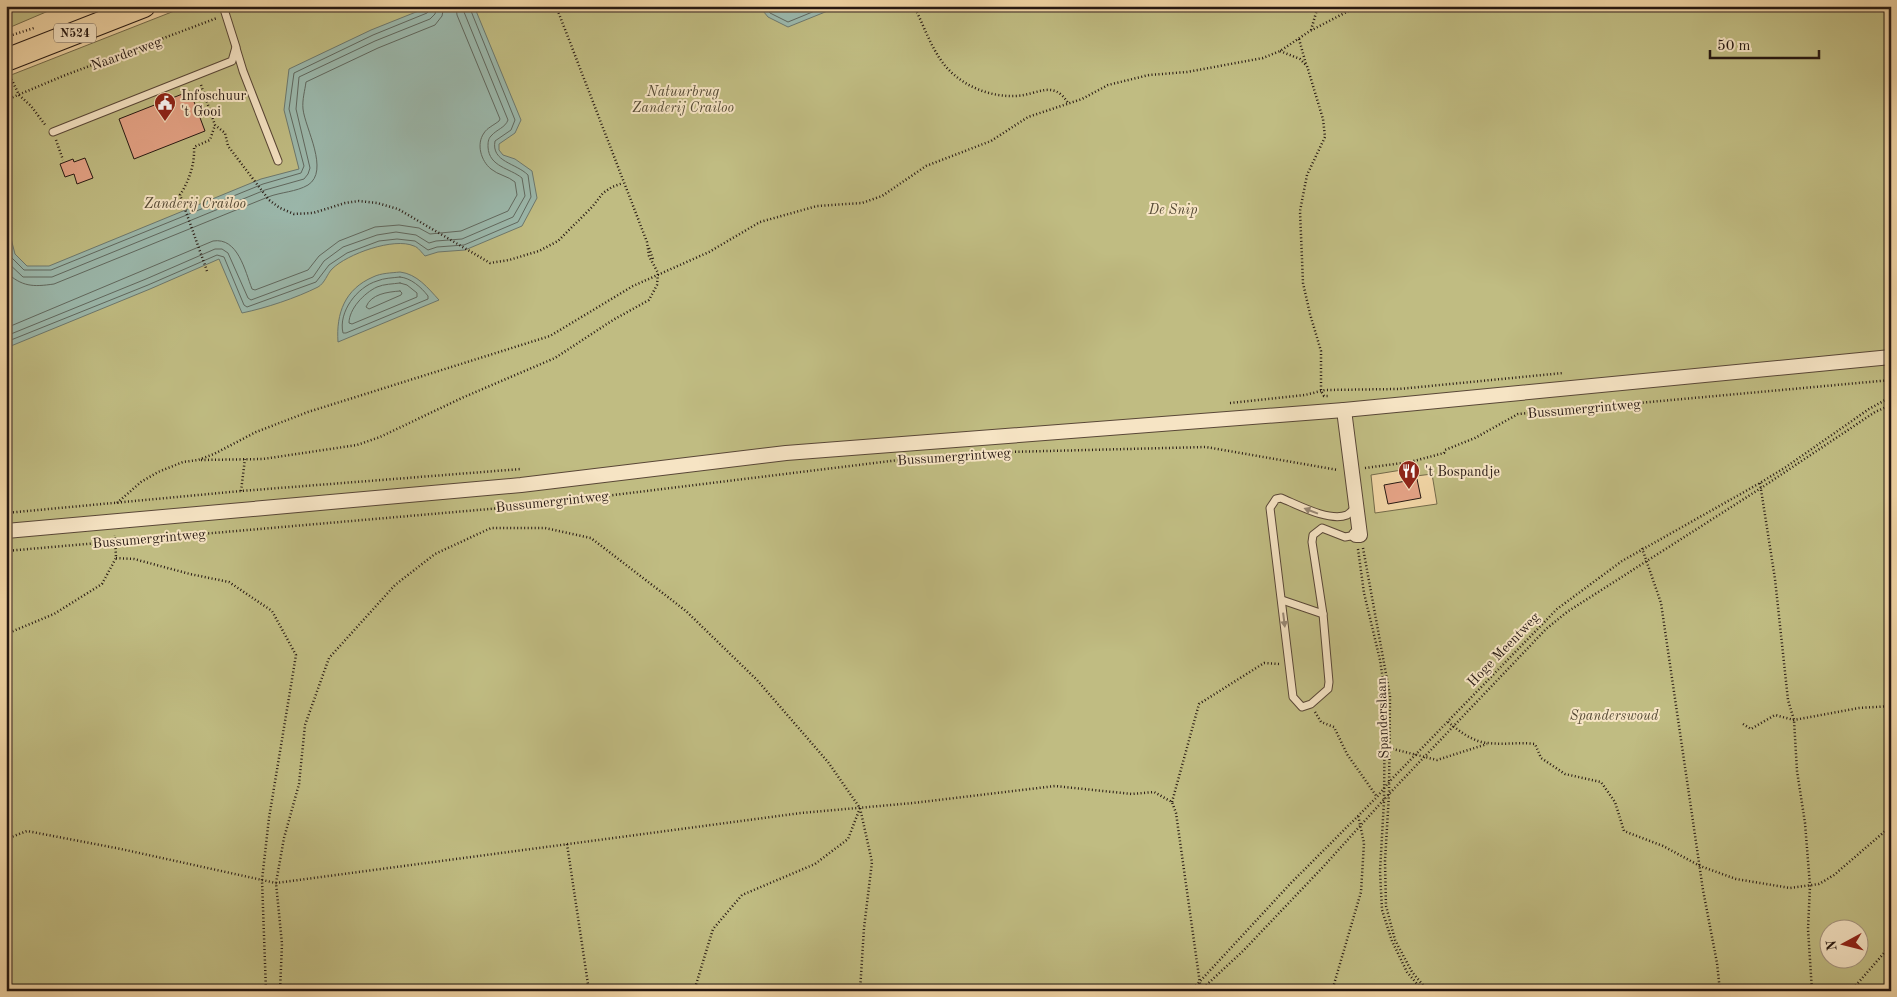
<svg xmlns="http://www.w3.org/2000/svg" width="1897" height="997" font-family="'Old Standard TT',serif">
  <style>
    .green { fill: #c0bc82; stroke: #736a4a; fill-rule: evenodd }
    .water { fill: #9bb8ac; stroke: #6c786e }
    .lines { fill: none; stroke-linecap: round; stroke-linejoin: round }
    .shore { stroke: #60685f; stroke-width: 1 }
    .building { fill: #e5a386; stroke: #261812 }
    .service-casing { stroke: #594737; stroke-width: 9 }
    .minor-casing { stroke: #594737; stroke-width: 16 }
    .primary-casing { stroke: #261812; stroke-width: 24 }
    .path { stroke: #261812; stroke-width: 2.5; stroke-dasharray: 1 2.5; stroke-linecap: butt }
    .service { stroke: #f6e4c4; stroke-width: 7 }
    .minor { stroke: #f6e4c4; stroke-width: 14 }
    .primary { stroke: #f1d5a5; stroke-width: 22 }
    .oneway { fill: #988874 }
    .labels { text-anchor: middle; stroke-width: 4; stroke-linejoin: round; paint-order: stroke }
    .shield { fill: #f6e4c4; stroke: #645547; stroke-width: 1 }
    .shield-label { font-size: 12px; font-weight: bold; fill: #261812 }
    .street-label { font-size: 14px; fill: #261812; stroke: #f6e4c4 }
    .park-label { font-size: 14px; font-style: italic; fill: #544934; stroke: #f6e4c4 }
    .poi-label { font-size: 14px; fill: #261812; stroke: #f6e4c4; text-anchor: start }
  </style>
  <rect width="100%" height="100%" fill="#f1d5a5"/>
  <filter id="stains"><feTurbulence type="fractalNoise" baseFrequency=".004" numOctaves="4"/><feColorMatrix values="0 0 0 0 .2 0 0 0 0 .09 0 0 0 0 .02 0 0 0 .5 -.17"/></filter>
  <radialGradient id="worn" r=".72"><stop offset=".6" stop-color="#630" stop-opacity="0"/><stop offset="1" stop-color="#630" stop-opacity=".3"/></radialGradient>
  <!-- green -->
  <g class="green">
    <path d="M6,6H60L6,29Z"/>
    <path d="M187,6H1891V991H6V77ZM1414,468L1416,476L1432,474L1437,504L1375,513L1371,475ZM1830,930H1860V960H1830Z"/>
  </g>
  <!-- water -->
  <g class="water">
    <path d="M431,6H474L521,120L515,133L499,144V150L503,155L515,159L532,171L537,198L522,226L465,250L438,252L425,256C422,253 418,247 414,246C394,237 347,254 332,269C327,274 325,283 318,287C296,298 266,308 242,313L219,259L150,289L6,348V219L15,254L27,266H49L261,179L299,169L284,110L289,69L371,30Z"/>
    <path d="M759,6H840L788,27L768,17Z"/>
    <path d="M400,272C417,274 428,288 439,300L338,342C336,313 345,289 373,277C381,273 391,273 400,272Z"/>
  </g>
  <g class="lines">
    <!-- shore -->
    <g class="shore">
      <path d="M765,6L770,13L788,22L827,6"/>
      <path d="M6,239L11,257L24,270H51L263,184L301,173L304,166L289,109L294,73L373,35L427,13L430,10L431,6"/>
      <path d="M6,261L23,277H52L265,190L304,179L308,174L310,168L296,109L299,77L375,41L430,19L435,14L437,6"/>
      <path d="M6,272C22,287 33,287 54,284L268,197C281,192 296,192 308,185C330,171 305,128 303,109C302,100 305,90 306,82L378,48L435,25L442,16L444,6"/>
      <path d="M400,277C411,278 421,287 428,296V299L346,333H343C338,312 357,287 377,281C384,278 392,278 400,277Z"/>
      <path d="M400,283L407,285L417,293V297L352,324L349,323C349,309 364,293 377,287C384,284 393,284 400,283Z"/>
      <path d="M400,291L402,293L401,295L369,309L366,307C371,294 387,292 400,291Z"/>
      <path d="M6,328L213,241C238,237 245,271 252,289L255,290L308,270L319,256L339,241L375,227L399,225L419,228L430,234L461,231L508,211L517,195L515,182C508,176 498,175 491,169C481,161 476,144 484,133C487,128 494,125 499,121L500,119L457,15L456,6"/>
      <path d="M6,336L146,279L215,249H222L228,253L248,298L251,300L313,277L324,261L343,247L377,235L396,232L416,235L429,243L436,241L462,239L513,217L525,196L522,178C510,168 489,167 488,147C488,143 488,139 491,136C497,129 505,128 508,120L464,12L463,6"/>
      <path d="M6,342L148,285L217,255L224,257L244,305L247,307L316,282L329,265L347,253L379,241L397,239L415,241L428,250L437,247L464,245L518,222L531,197L528,175C516,163 491,162 495,141L511,130L515,120L469,6"/>
    </g>
  </g>
  <!-- building -->
  <g class="building">
    <path d="M190,91L205,131L134,159L119,119Z"/>
    <path d="M85,158L93,178L77,184L74,174L65,177L60,164L73,159L74,162Z"/>
    <path d="M1417,479L1421,498L1388,504L1384,485Z"/>
  </g>
  <g class="lines">
    <!-- service casing -->
    <g class="service-casing">
      <g id="service">
        <path d="M236,48L243,71L278,161"/>
        <path d="M53,132L232,61L236,47L223,6"/>
        <path d="M1356,507C1353,510 1350,513 1347,515C1329,522 1298,505 1281,498L1276,499L1270,508L1293,697L1302,707L1311,704L1328,689L1329,682L1323,614L1312,542L1313,535L1322,528L1345,537L1356,535"/>
        <path d="M1282,600L1323,614"/>
      </g>
    </g>
    <!-- minor casing -->
    <g class="minor-casing">
      <g id="minor">
        <path d="M1344,410L1360,535H1356"/>
        <path d="M6,531L521,485L786,453L1344,410L1891,357"/>
      </g>
    </g>
    <!-- primary casing -->
    <g class="primary-casing">
      <path id="primary" d="M6,60L144,6"/>
    </g>
    <!-- path -->
    <g class="path">
      <path d="M914,6C925,28 934,57 952,73C970,89 993,97 1016,96C1038,95 1053,79 1068,103"/>
      <path d="M236,10L246,6"/>
      <path d="M1311,30L1318,6"/>
      <path d="M6,37L34,28"/>
      <path d="M1299,39L1306,64"/>
      <path d="M1280,51L1300,59L1307,66L1323,119L1325,137L1307,175L1300,211L1303,283L1310,314L1321,351V391L1324,396H1328"/>
      <path d="M10,76L19,95L31,106L46,126"/>
      <path d="M201,85L215,125L225,133L228,146L269,200L280,208L294,214L313,213L345,203L359,201L377,203L398,209L490,263L509,260L539,251L558,241L593,206L603,193L612,187L623,183"/>
      <path d="M6,100L63,76L217,18"/>
      <path d="M56,140L63,160"/>
      <path d="M649,248L653,259"/>
      <path d="M207,271L180,195C189,181 195,164 194,147L210,140L215,125"/>
      <path d="M1230,403L1305,395L1325,390L1399,389L1563,373"/>
      <path d="M1008,452L1206,447L1338,470"/>
      <path d="M201,460L263,459L357,445L380,437L464,397L555,358L613,320L649,300L657,285L658,273L649,256L647,242L556,6"/>
      <path d="M1365,468L1410,462L1444,453L1445,450L1475,438L1518,414L1891,380"/>
      <path d="M1760,483L1775,579L1788,700L1794,720L1797,771L1805,823L1810,886L1808,929L1812,991"/>
      <path d="M241,491L245,459"/>
      <path d="M117,503L141,482L158,472L183,462L198,460L214,454L256,432L308,412L550,336L633,286L709,252L760,222L817,206L862,203L882,196L926,166L991,141L1028,117L1082,99L1108,85L1149,75L1187,72L1263,58L1280,51L1310,31L1358,6"/>
      <path d="M6,513L241,491L521,469"/>
      <path d="M1363,548L1390,696L1389,794L1385,861L1386,906L1395,940L1412,972L1428,991"/>
      <path d="M1642,548L1661,603L1703,890L1717,963L1720,991"/>
      <path d="M1358,549L1364,593L1380,660L1385,693L1384,801L1380,871L1382,910L1392,941L1407,972L1423,991"/>
      <path d="M6,551L524,506L907,459"/>
      <path d="M116,558L134,559L190,574L229,582L272,611L296,655L269,818L262,880L266,991"/>
      <path d="M6,634L54,614L102,584L116,558L115,535"/>
      <path d="M1315,712L1321,722L1334,727L1347,754L1377,797"/>
      <path d="M1448,722C1459,731 1473,742 1488,743C1504,745 1519,742 1535,744L1541,758L1565,774L1601,782L1615,802L1624,831L1663,846L1700,866L1736,879L1790,888L1819,884L1834,875L1891,826"/>
      <path d="M1743,724L1751,729L1775,715L1794,720L1859,708L1891,706"/>
      <path d="M1389,748L1437,760L1487,744"/>
      <path d="M1172,802L1199,704L1264,663L1280,664"/>
      <path d="M6,839L27,831L121,849L276,883L801,813L913,803L1055,786L1132,794L1154,792L1172,802L1176,813L1201,991"/>
      <path d="M567,844L589,991"/>
      <path d="M1201,990L1243,951L1323,867L1389,794L1546,629L1567,612L1761,488L1875,412L1891,405"/>
      <path d="M280,991L282,944L276,883L284,838L299,784L305,725L329,658L395,585L435,554L491,528H545L591,538L686,611L757,680L828,762L860,808L872,862L864,928L860,991"/>
      <path d="M694,991L713,929L742,895L815,864L848,839L860,808"/>
      <path d="M1191,991L1290,884L1377,797L1389,782L1557,609L1622,561L1760,483L1786,467L1869,409L1887,399H1891"/>
      <path d="M1332,991L1361,892L1364,843L1358,815"/>
      <path d="M1851,991L1891,945"/>
    </g>
    <!-- service -->
    <use href="#service" class="service"/>
    <!-- minor -->
    <use href="#minor" class="minor"/>
    <!-- primary -->
    <use href="#primary" class="primary"/>
  </g>
  <!-- one-way arrows -->
  <defs><path id="oneway-solid" d="M-6-.8H1V-3.2L6.5 0L1 3.2V.8H-6Z" transform="scale(1.25)"/></defs>
  <g class="oneway">
    <use href="#oneway-solid" transform="translate(1311 511) rotate(-159)"/>
    <use href="#oneway-solid" transform="translate(1284 620) rotate(83)"/>
  </g>
  <!-- icons -->
  <defs>
    <g id="civic-pin" transform="scale(1.125)"><path d="M0 17L-7.5 6A9.5 9.5 0 1 1 7.5 6Z" fill="#8f2418" stroke="#f6e4c4"/><path d="M-.6-6.5H3V-4.5H.6V-3L4-1V1h2V6H-6V1h2V-1L-.6-3ZM-1.2 2.5V6h2.4V2.5Z" fill="#fff"/></g>
    <g id="restaurant-pin" transform="scale(1.125)"><path d="M0 17L-7.5 6A9.5 9.5 0 1 1 7.5 6Z" fill="#8f2418" stroke="#f6e4c4"/><path d="M-5-6h1v4h1v-4h1v4h1v-4h1v5L-1.5 .5V6h-2V.5L-5-1ZM5-6V6H3V1.5H1.5Q1.5-4 5-6Z" fill="#fff"/></g>
  </defs>
  <g fill-rule="evenodd">
    <use href="#civic-pin" x="165" y="103"/>
    <use href="#restaurant-pin" x="1409" y="471"/>
  </g>
  <g class="labels">
    <!-- shield labels -->
    <rect class="shield" x="54" y="23.5" width="42" height="19" rx="4"/>
    <g class="shield-label">
      <text x="75" y="37">N524</text>
    </g>
    <!-- street labels -->
    <g class="street-label">
      <text transform="translate(126 53) rotate(-20)" y="5">Naarderweg</text>
      <text transform="translate(1584 408) rotate(-5)" y="5">Bussumergrintweg</text>
      <text transform="translate(954 456) rotate(-4)" y="5">Bussumergrintweg</text>
      <text transform="translate(552 501) rotate(-6)" y="5">Bussumergrintweg</text>
      <text transform="translate(149 538) rotate(-5)" y="5">Bussumergrintweg</text>
      <text transform="translate(1503 649) rotate(-46)" y="5">Hoge Meentweg</text>
      <text transform="translate(1382 718) rotate(-92)" y="5">Spanderslaan</text>
    </g>
    <!-- park labels -->
    <g class="park-label">
      <text x="683" y="96">Natuurbrug<tspan x="683" dy="16">Zanderij Crailoo</tspan></text>
      <text x="195" y="208">Zanderij Crailoo</text>
      <text x="1173" y="214">De Snip</text>
      <text x="1614" y="720">Spanderswoud</text>
    </g>
    <!-- poi labels -->
    <g class="poi-label">
      <text x="181" y="100">Infoschuur<tspan x="181" dy="16">'t Gooi</tspan></text>
      <text x="1425" y="476">'t Bospandje</text>
    </g>
  </g>
  <!-- margin -->
  <rect width="1897" height="997" fill="none" stroke="#f1d5a5" stroke-width="25"/>
  <rect x="8" y="8" width="1882" height="982" fill="none" stroke="#261812" stroke-width="2.5"/>
  <rect x="12" y="12" width="1872" height="972" fill="none" stroke="#261812"/>
  <!-- north arrow -->
  <g transform="translate(1844 944) rotate(263)"><circle r="24" fill="#f6e4c4" stroke="#a3927d"/>
  <path d="M0-4L9 19L0 12L-9 19Z" fill="#8f2418"/>
  <text y="-8" font-size="14" font-weight="bold" text-anchor="middle" fill="#261812">N</text>
  </g>
  <!-- scale -->
  <path d="M1710 50v8h109v-8" fill="none" stroke="#261812" stroke-width="2.5"/>
  <text x="1717" y="50" font-size="15" fill="#261812" stroke="#f6e4c4" stroke-width="4" paint-order="stroke">50 m</text>
  <rect width="100%" height="100%" filter="url(#stains)"/>
  <rect width="100%" height="100%" fill="url(#worn)"/>
</svg>
